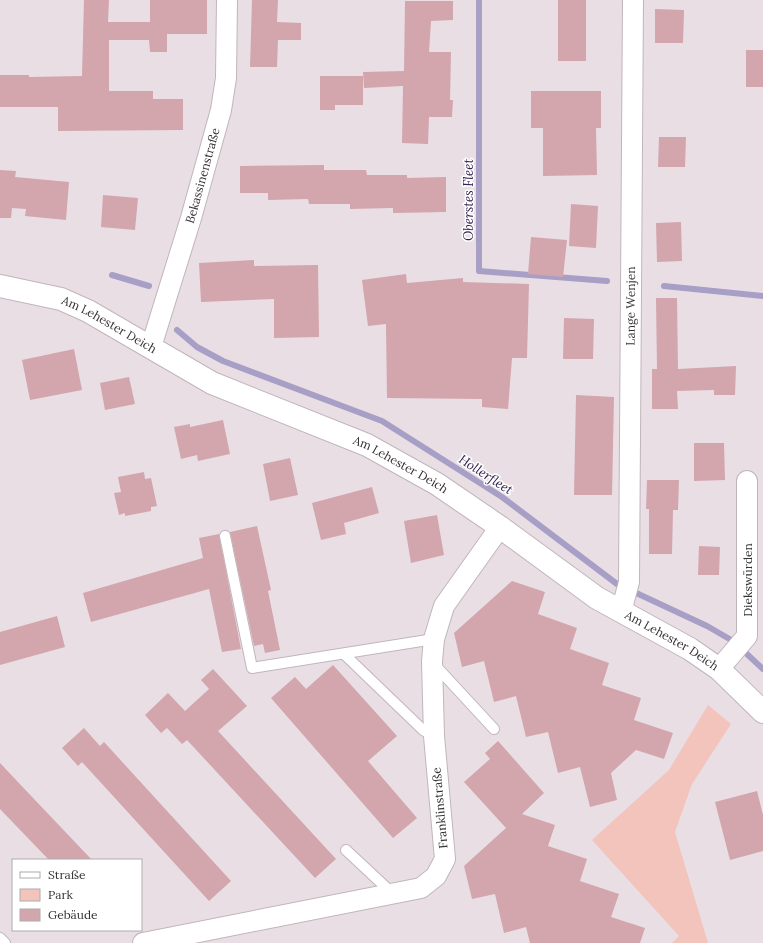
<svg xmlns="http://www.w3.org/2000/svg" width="763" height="943" font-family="Lora,serif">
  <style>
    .green { fill: #f2c4bc }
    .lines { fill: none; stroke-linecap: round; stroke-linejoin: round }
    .stream { stroke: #a79fc5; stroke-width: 6 }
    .building { fill: #d3a5ad }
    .lane-casing { stroke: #c0b5bc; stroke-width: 12 }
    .street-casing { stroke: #c0b5bc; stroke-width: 22 }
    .secondary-casing { stroke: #c0b5bc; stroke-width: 24 }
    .lane { stroke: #fff; stroke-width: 10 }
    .street { stroke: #fff; stroke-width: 20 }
    .secondary { stroke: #fff; stroke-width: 22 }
    .labels { text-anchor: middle; stroke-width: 3; stroke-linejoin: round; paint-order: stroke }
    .street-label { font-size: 12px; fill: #353033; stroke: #fff }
    .water-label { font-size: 13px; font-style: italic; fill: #302251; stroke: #fff }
  </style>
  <rect width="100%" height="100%" fill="#eadee5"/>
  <!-- green -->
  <path class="green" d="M708,705L731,724L692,784L675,832L708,943H672L679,936L592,840L669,770Z"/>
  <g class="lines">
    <!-- stream -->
    <g class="stream">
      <path d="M479,0V271L607,281"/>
      <path d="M112,275L149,286"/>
      <path d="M664,286L763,296"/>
      <path d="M177,330L197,347L223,361L382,421L502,497L617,584L707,626L733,641L763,669"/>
    </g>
  </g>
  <!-- building -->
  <g class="building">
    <path d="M84,0H109L108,22H150V0H207V34H167V52H150L149,40H109V91H153V99H183V130L58,131V107H0V75H29V77L82,76Z"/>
    <path d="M252,0H278L277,22L301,23V40H278L277,67H250Z"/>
    <rect x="558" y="0" width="28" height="61"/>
    <path d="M405,1H453V20L431,21L429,52H451L450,100H453L452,117H429L428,144L402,143L403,86L364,88L363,72L404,71Z"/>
    <path d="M655,9L684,10L683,43H655Z"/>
    <rect x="746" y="50" width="17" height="37"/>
    <path d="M320,76H363V105H335V110H320Z"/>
    <path d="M531,91H601V128H596L597,175L543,176V128H531Z"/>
    <path d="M659,137H686L685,167H658Z"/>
    <path d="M324,165V170H366L367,175H407V178L446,177V212L393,213V208L350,209V204H309L308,199L268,200V193H240V166Z"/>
    <path d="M0,170L16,171L15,177L69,182L66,220L25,216L26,209L12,208L11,218H0Z"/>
    <path d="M103,195L138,198L135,230L101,227Z"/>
    <path d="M571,204L598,206L596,248L569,246Z"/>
    <path d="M681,222L682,261L657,262L656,223Z"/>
    <path d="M531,237L567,240L563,277L528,274Z"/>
    <path d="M254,260V266L318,265L319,337L274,338V299L201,302L199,263Z"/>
    <path d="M406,274L407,283L463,278V282L529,284L527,358H512L508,409L482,407V399L387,398L386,324L368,326L362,280Z"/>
    <path d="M656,298H677L678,369L736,366L735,395H714V390L677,391L678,409H652V369H657Z"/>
    <path d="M564,318L594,319L593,359H563Z"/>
    <path d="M74,349L82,390L30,400L22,360Z"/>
    <path d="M129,377L135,404L105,410L100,383Z"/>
    <path d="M576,395L614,397L612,495H574Z"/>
    <path d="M223,420L230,454L198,461L197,455L181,459L174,427L190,424V427Z"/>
    <path d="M694,443H724L725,480L694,481Z"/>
    <path d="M290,458L298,495L270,501L263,464Z"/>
    <path d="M144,472L145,479L151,478L157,506L151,507V511L125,516V513L119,515L114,493L121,492L118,477Z"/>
    <path d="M647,480H679L678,510H673L672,554H649V509H646Z"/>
    <path d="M372,487L379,513L344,523L346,534L321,540L312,503Z"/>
    <path d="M437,515L444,555L411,563L404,521Z"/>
    <path d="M257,526L271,590L268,591L280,650L265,653L263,644L254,646L230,532Z"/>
    <path d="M219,534L241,649L222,652L209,589L91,622L83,593L203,558L199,538Z"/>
    <path d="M699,546L720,547L719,575H698Z"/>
    <path d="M512,581L545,592L538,614L577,628L570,649L609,663L602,685L641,698L634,720L673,733L664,759L636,750L611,773L617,800L590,807L580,767L558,773L548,732L526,737L516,696L494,702L484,661L462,667L454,633Z"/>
    <path d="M57,616L65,647L0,665V632Z"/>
    <path d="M333,665L397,736L368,761L417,818L393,838L271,698L295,677L306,689Z"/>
    <path d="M213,669L247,706L218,731L336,859L315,878L187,740L182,744L167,728L161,733L145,715L168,693L185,711L209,689L201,680Z"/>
    <path d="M84,728L100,746L104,742L231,881L209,901L82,762L78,766L62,748Z"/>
    <path d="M498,741L544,793L522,814L555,825L548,846L587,859L580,881L619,894L611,917L645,928L640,943H530L526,927L504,933L495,894L472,899L464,866L506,828L464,782L490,759L485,753Z"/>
    <path d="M0,763L16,780L92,860H49L0,809Z"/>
    <path d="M757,791L763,815V851L730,860L715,802Z"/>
  </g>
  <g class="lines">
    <!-- lane casing -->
    <g class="lane-casing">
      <g id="lane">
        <path d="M225,536L252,668L434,639"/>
        <path d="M344,654L423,730L434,736"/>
        <path d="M433,663L494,729"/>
        <path d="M346,850L392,893"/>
        <path d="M0,938L5,943"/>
      </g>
    </g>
    <!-- street casing -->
    <g class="street-casing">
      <g id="street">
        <path id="s1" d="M151,347L191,218L221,110L226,78L227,0"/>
        <path id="s2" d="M621,612L629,582L633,0"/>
        <path d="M719,669L747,636V481"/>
        <path d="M143,943L421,888L436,876L445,859L434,736L432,661L434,639L444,606L500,527"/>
      </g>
    </g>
    <!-- secondary casing -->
    <g class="secondary-casing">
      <g id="secondary">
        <path id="s3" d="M0,286L61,299L88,311L212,383L367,445L437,484L500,527L597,598L690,649L719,669L763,712"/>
      </g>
    </g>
    <!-- lane -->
    <use href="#lane" class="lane"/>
    <!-- street -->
    <use href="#street" class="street"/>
    <!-- secondary -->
    <use href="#secondary" class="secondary"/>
  </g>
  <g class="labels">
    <!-- street labels -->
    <g class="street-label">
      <text dy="4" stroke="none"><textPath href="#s1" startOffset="179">Bekassinenstraße</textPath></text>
      <text dy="4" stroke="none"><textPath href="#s2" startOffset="307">Lange Wenjen</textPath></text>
      <text dy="4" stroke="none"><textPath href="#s3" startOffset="117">Am Lehester Deich</textPath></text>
      <text dy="4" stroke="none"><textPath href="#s3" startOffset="441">Am Lehester Deich</textPath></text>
      <text transform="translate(748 580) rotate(-90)" y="4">Diekswürden</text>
      <text dy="4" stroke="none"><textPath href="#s3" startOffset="765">Am Lehester Deich</textPath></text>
      <text transform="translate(440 808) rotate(-95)" y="4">Franklinstraße</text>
    </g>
    <!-- water labels -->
    <g class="water-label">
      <text transform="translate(468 200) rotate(-90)" y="5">Oberstes Fleet</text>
      <text transform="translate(486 474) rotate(33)" y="5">Hollerfleet</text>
    </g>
  </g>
  <!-- legend -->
  <rect x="12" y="859" width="130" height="72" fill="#ffffff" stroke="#aeacad"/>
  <rect x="20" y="872" width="20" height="6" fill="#ffffff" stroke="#aeacad"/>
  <text x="48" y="879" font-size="12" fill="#353033">Straße</text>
  <rect x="20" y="889" width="20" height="12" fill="#f2c4bc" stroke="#aeacad"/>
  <text x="48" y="899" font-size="12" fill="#353033">Park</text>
  <rect x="20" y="909" width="20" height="12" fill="#d3a5ad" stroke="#aeacad"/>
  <text x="48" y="919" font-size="12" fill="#353033">Gebäude</text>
</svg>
